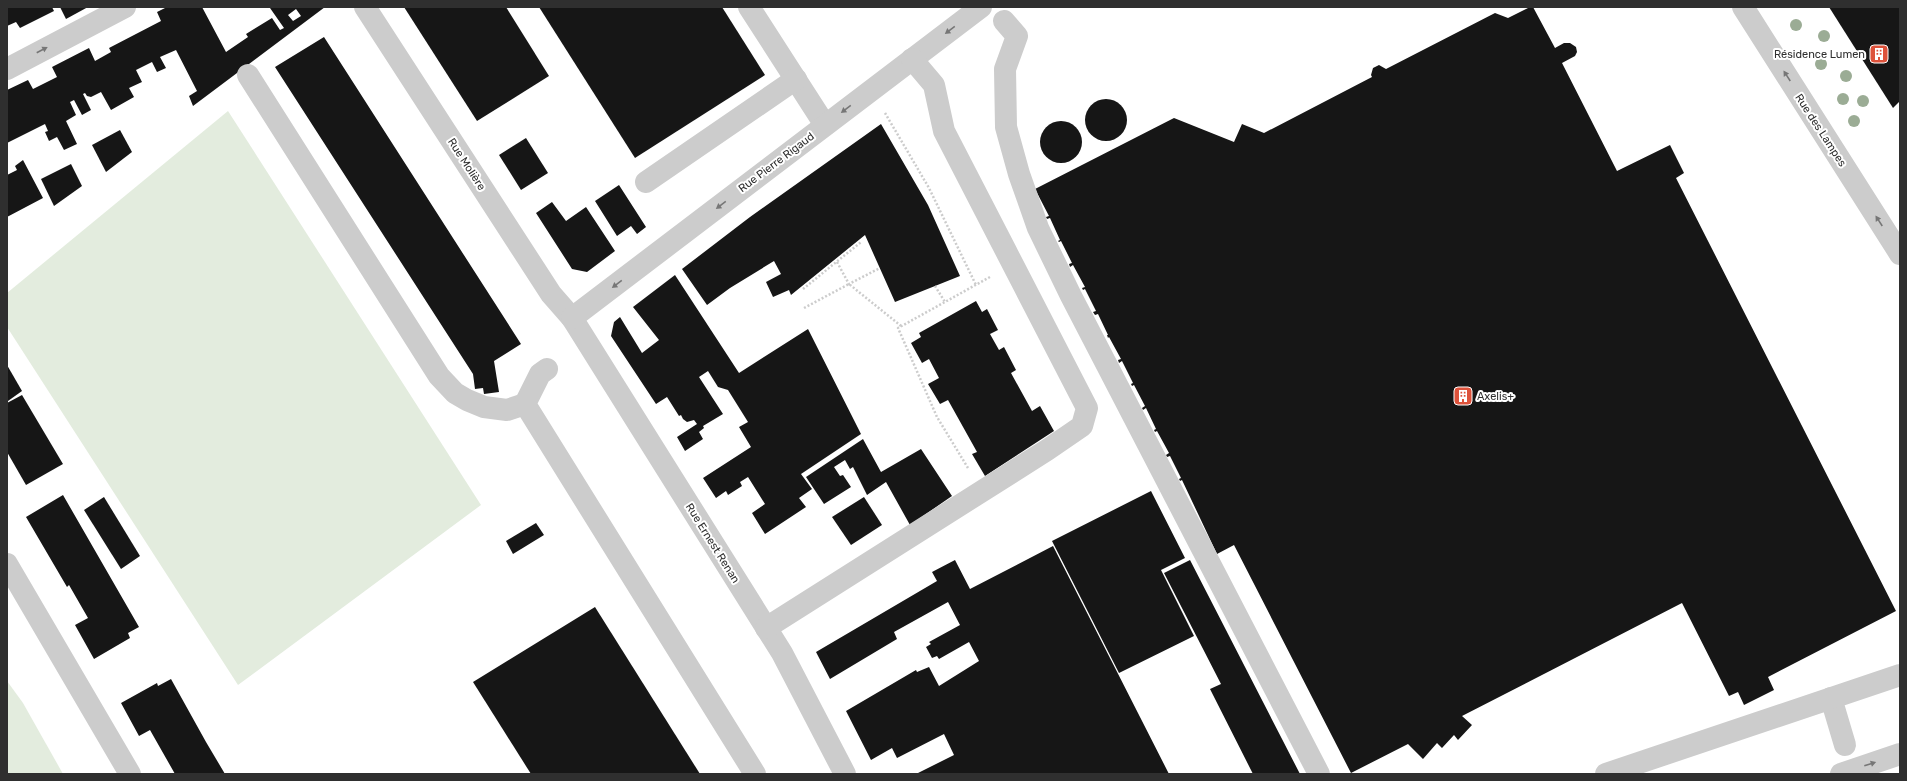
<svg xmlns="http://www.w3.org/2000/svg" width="1907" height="781" font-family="Rubik,sans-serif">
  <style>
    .green { fill: #e3ecde }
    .building { fill: #161616; fill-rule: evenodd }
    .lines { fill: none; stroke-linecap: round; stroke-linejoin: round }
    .path { stroke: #ccc; stroke-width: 2.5; stroke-dasharray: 2 2; stroke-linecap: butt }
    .minor { stroke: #ccc; stroke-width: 22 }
    .tree { fill: #9bac95 }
    .oneway { fill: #767676 }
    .labels { text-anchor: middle; stroke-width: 4; stroke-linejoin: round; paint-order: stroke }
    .poi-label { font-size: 11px; fill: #2f2f2f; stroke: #fff; text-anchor: end }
    .street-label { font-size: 11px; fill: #2f2f2f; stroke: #fff }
  </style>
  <rect width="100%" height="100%" fill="#fff"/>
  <!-- green -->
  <g class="green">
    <path d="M228,111L481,505L238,685L7,327V293Z"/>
    <path d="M7,681L23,703L63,774H7Z"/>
  </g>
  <!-- building -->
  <g class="building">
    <path d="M7,7H52L54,11L20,28L16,22L7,26Z"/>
    <path d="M60,7H88L66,19Z"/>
    <path d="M167,7H202L226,52L248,37L246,34L272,18L280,30L284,28L270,8L271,7H325L193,106L189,96L197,91L176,50L160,57L166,68L157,72L152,62L136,70L142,82L129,88L134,97L111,110L101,92L91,97L87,96L85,93L83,94L91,110L82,115L74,100L70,102L76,115L66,121L77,144L64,150L57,137L49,141L45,132L48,131L45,124L7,143V90L28,80L33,89L57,77L52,67L89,48L95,61L111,52L109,48L161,21L157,12ZM296,9L301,16L293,21L288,15Z"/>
    <path d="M404,7H506L549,76L477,121Z"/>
    <path d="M539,7H722L765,75L635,158Z"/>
    <path d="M1530,7H1533L1555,48L1564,43H1570L1576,47L1577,52L1575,56L1562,63L1617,171L1670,145L1684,173L1676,178L1896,611L1768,677L1774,690L1744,705L1738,692L1729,696L1682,603L1462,716L1472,725L1458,740L1454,735L1442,748L1437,743L1423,759L1408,744L1351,773L1234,545L1217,554L1182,480L1180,481L1179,479L1181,478L1170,456L1167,457L1166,455L1169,453L1157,431L1155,432L1154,430L1156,429L1146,408L1143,410L1142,408L1145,406L1134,385L1132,386L1131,384L1133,383L1122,361L1119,363L1118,360L1121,359L1109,337L1108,338L1107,335H1108L1098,314L1095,315L1093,312L1096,311L1085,289L1083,290L1082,288L1085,287L1073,265L1070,267L1069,264L1072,263L1061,241L1059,242L1058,241L1060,240L1050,218L1047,219L1046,217L1049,216L1035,189L1174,118L1234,142L1242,124L1264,133L1372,77L1371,75L1373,68L1379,65L1386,69L1495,13L1508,18Z"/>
    <path d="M1829,7H1900V101L1893,108Z"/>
    <path d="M324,37L521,344L494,361L499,392L484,394L483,388L475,389L473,374L275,67Z"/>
    <circle cx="1106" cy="120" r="21"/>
    <circle cx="1061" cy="142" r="21"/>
    <path d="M881,124L928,205L960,276L895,302L865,235L791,295L789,290L773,297L766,282L781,274L774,261L730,288L707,305L682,269L750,217Z"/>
    <path d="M120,130L132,152L106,172L92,145Z"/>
    <path d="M526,138L548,173L521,190L499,155Z"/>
    <path d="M23,160L43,198L7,217V175L17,170L15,166Z"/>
    <path d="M71,164L82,186L54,206L41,179Z"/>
    <path d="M619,185L646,227L637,234L631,226L617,236L595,201Z"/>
    <path d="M552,202L566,221L586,207L615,251L587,272L572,269L536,213Z"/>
    <path d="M675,275L739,373L808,329L861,434L801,474L812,489L799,498L806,507L765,534L752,513L765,504L748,477L740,482L742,486L728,495L726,491L716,498L703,478L751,447L739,427L748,422L728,390L718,387L708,371L699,377L723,414L703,426L704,428L699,432L703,439L685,451L677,437L697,424L694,420L687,422L683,419L681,415L679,416L667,397L656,404L611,336L614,322L620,317L642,353L659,340L633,307Z"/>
    <path d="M976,301L982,312L987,309L998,330L990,334L999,350L1004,347L1016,370L1011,373L1032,411L1040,406L1054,431L985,476L972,454L977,452L948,400L940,404L928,384L939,378L929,359L922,363L911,343L921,337L919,333Z"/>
    <path d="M7,365L22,391L8,401L7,400Z"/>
    <path d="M22,395L63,464L26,485L7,452V403Z"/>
    <path d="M863,439L881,472L921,449L952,496L910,525L886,482L867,495L853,467L850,469L845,460L834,467L840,476L843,475L851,487L824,504L806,477Z"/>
    <path d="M1151,491L1185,558L1161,570L1194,636L1119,673L1052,541Z"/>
    <path d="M63,495L139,627L128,633L130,638L94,659L75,625L88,618L69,585L67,587L26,517Z"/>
    <path d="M104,497L140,556L121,569L84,510Z"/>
    <path d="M864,497L882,525L851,545L832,517Z"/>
    <path d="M536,523L544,535L513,554L506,541Z"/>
    <path d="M1053,546L1169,774H916L954,755L944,734L897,758L892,748L871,760L846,711L916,670L917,672L929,667L939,686L979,661L969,642L939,659L937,656L932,658L926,647L931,644L929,642L960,625L948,602L894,632L897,639L830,679L816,652L937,581L932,572L955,560L970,589Z"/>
    <path d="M1190,560L1282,739L1300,774H1253L1210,689L1221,684L1164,573Z"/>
    <path d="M595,607L700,774H531L473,682Z"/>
    <path d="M171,679L206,742L225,774H175L150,730L139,736L121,703L157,683L158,686Z"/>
  </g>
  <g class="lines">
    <!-- path -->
    <g class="path">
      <path d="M885,113L929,188L976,285"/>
      <path d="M837,262L849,284L880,268"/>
      <path d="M935,286L945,302"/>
      <path d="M803,289L861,242"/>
      <path d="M804,308L849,284L901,326"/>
      <path d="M968,468L937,417L898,328L990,277"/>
    </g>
    <!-- minor -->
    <g class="minor">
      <path d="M365,7L551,294L572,318L782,653L845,774"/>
      <path d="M749,7L825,125"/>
      <path d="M1743,7L1900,254"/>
      <path d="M1004,21L1017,36L1005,69L1006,127L1019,174L1038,228L1071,296L1319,774"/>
      <path d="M7,69L125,7"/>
      <path d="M248,75L439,376L455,393L467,400L484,407L507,410L525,404"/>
      <path d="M646,182L796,79"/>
      <path d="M572,318L981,7"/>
      <path d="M547,369L540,374L525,404L755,774"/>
      <path d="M7,564L130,774"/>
      <path d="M766,628L1047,450L1082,426L1087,408L944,131L934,85L912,59"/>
      <path d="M1831,698L1845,745"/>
      <path d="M1606,774L1900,675"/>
      <path d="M1841,774L1900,754"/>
    </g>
  </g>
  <!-- trees -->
  <g class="tree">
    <circle cx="1796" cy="25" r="6"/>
    <circle cx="1824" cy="36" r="6"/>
    <circle cx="1821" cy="64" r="6"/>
    <circle cx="1846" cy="76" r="6"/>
    <circle cx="1843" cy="99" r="6"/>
    <circle cx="1863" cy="101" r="6"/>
    <circle cx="1854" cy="121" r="6"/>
  </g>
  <!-- one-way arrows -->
  <defs><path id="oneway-solid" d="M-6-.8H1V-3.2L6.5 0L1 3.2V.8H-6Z"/></defs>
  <g class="oneway">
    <use href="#oneway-solid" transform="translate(950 30) rotate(143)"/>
    <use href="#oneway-solid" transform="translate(42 50) rotate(-28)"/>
    <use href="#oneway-solid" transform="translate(1787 76) rotate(-123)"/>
    <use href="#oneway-solid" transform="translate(846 109) rotate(143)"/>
    <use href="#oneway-solid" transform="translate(721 205) rotate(143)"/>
    <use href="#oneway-solid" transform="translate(1879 221) rotate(-123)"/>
    <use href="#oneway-solid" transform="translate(617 284) rotate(143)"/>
    <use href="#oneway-solid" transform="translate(1870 764) rotate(-18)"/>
  </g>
  <!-- icons -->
  <defs>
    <g id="building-square" transform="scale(1)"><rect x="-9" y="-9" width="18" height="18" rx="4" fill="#dd523b" stroke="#fff"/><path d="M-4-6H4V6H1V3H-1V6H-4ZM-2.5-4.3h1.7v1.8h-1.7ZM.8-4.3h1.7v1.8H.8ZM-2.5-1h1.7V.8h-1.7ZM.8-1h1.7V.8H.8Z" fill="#fff"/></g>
  </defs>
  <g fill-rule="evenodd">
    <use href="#building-square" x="1879" y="54"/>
    <use href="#building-square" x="1463" y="396"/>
  </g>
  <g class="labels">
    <!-- poi labels -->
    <g class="poi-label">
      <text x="1865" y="58">Résidence Lumen</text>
      <text x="1477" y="400" text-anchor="start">Axelis+</text>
    </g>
    <!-- street labels -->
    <g class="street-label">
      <text transform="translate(1821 130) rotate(57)" y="4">Rue des Lampes</text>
      <text transform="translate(776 162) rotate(-37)" y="4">Rue Pierre Rigaud</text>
      <text transform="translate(467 164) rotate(57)" y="4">Rue Molière</text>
      <text transform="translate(713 543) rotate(58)" y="4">Rue Ernest Renan</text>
    </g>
  </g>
  <!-- border -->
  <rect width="1907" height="781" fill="none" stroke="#2f2f2f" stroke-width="16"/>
</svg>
